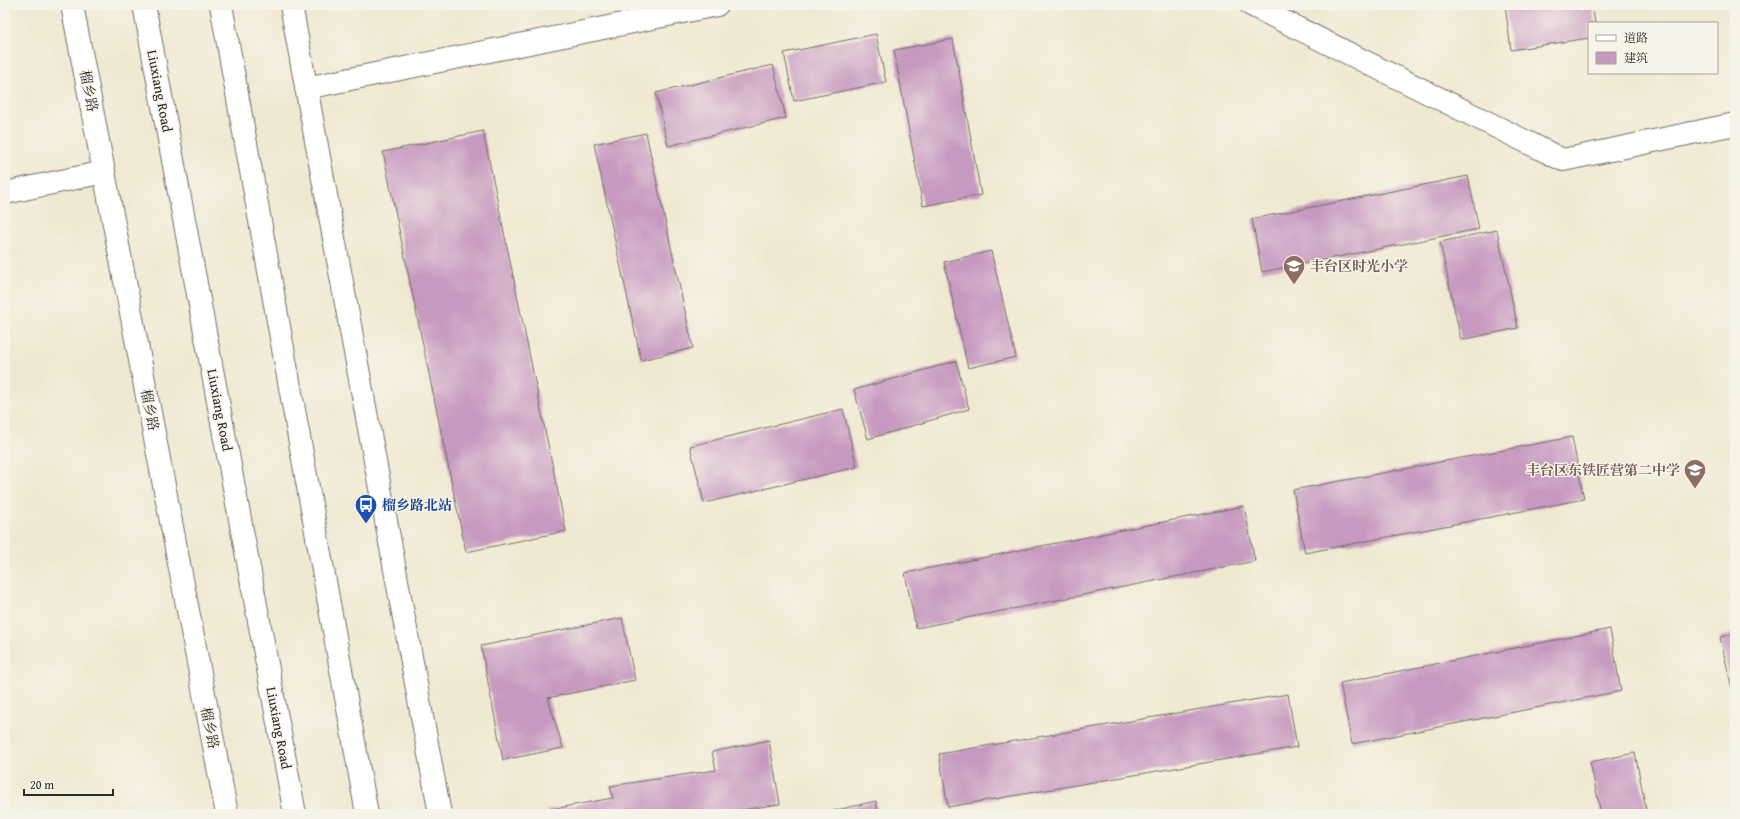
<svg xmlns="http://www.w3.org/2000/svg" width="1740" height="819" font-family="'Gentium Book Plus','Noto Serif SC',serif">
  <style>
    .building { fill: #c699c0 }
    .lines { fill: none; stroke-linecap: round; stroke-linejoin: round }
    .minor-casing { stroke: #706e65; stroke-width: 24 }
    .major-casing { stroke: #706e65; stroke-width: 24 }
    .minor { stroke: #fff; stroke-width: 22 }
    .major { stroke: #fff; stroke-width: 22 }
    .labels { text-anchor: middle; stroke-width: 3; stroke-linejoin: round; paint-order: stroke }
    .street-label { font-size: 14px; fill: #2b2b2b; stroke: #f7f3e8 }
    .education-label { font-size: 14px; font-weight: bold; fill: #785e54; stroke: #f7f3e8; text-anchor: start }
    .transit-label { font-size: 14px; font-weight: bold; fill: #164399; stroke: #f7f3e8; text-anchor: start }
  </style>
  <rect width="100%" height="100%" fill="#f7f3e8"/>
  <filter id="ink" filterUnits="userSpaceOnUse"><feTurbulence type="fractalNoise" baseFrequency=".025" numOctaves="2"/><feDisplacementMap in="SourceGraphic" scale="8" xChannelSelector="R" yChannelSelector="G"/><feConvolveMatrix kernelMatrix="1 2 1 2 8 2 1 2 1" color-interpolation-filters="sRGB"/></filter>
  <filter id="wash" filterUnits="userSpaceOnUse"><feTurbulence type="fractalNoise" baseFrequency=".012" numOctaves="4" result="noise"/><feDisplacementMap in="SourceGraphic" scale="16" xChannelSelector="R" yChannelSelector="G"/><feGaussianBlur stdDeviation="0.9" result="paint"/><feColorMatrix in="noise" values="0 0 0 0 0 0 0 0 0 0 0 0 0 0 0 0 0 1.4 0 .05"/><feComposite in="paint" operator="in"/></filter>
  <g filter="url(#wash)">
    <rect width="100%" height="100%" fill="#f0e9d2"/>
    <g id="blocks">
      <!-- building -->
      <g class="building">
        <path d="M1505,5H1592L1595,23H1589V38L1511,50Z"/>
        <path d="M876,34L886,82L794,101L784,53Z"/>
        <path d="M953,39L981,195L923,206L894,50Z"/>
        <path d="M773,65L786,118L668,146L656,93Z"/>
        <path d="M483,131L566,531L466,552L383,152Z"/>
        <path d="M646,133L693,348L641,360L594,144Z"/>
        <path d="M1468,176L1479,229L1262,272L1252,219Z"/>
        <path d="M1497,230L1518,328L1461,340L1440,242Z"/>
        <path d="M991,251L1016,357L968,368L944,262Z"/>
        <path d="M956,361L969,409L868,439L854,390Z"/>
        <path d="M843,409L857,467L704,503L690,446Z"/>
        <path d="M1572,437L1584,499L1305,553L1293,490Z"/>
        <path d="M1244,506L1255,561L916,628L905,573Z"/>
        <path d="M622,618L635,680L548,698L563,748L503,760L481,646Z"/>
        <path d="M1610,629L1621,691L1352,744L1340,683Z"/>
        <path d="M1735,634V697H1734L1720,637Z"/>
        <path d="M1288,694L1297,747L948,807L939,754Z"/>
        <path d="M769,740L780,804L716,814H548L547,810L613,798L610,786L716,770L712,752Z"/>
        <path d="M1635,753L1647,814H1601L1590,762Z"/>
        <path d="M876,801L878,814H825L824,813Z"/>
      </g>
    </g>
  </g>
  <g filter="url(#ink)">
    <use href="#blocks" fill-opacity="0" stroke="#706e65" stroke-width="1"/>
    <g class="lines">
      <!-- minor casing -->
      <g class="minor-casing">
        <g id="minor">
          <path d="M72,5L227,814"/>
          <path d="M291,5L440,814"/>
          <path d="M1251,5L1563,160L1735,124"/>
          <path d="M306,88L717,5"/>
          <path d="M5,193L104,172"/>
        </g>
      </g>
      <!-- major casing -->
      <g class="major-casing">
        <g id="major">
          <path d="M144,5L295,814"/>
          <path d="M221,5L367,814"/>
        </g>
      </g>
      <!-- minor -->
      <use href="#minor" class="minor"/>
      <!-- major -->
      <use href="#major" class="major"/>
    </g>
  </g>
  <!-- icons -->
  <defs>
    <g id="school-pin" transform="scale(1.15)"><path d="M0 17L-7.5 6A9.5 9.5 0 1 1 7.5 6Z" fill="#8d6e63" stroke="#f7f3e8"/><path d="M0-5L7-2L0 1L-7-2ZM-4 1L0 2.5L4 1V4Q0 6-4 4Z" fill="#fff"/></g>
    <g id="bus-pin" transform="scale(1.15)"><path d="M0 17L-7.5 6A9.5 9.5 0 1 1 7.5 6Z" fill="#1a4fb4" stroke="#f7f3e8"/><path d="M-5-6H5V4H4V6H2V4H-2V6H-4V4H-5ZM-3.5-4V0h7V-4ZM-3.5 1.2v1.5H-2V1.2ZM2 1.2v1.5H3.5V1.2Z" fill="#fff"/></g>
  </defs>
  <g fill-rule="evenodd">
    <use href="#school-pin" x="1294" y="266"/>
    <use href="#school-pin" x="1695" y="470"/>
    <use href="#bus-pin" x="366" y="505"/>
  </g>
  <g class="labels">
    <!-- street labels -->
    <g class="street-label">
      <text transform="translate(89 91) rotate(79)" y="5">榴乡路</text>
      <text transform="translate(160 91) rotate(79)" y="5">Liuxiang Road</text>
      <text transform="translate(150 410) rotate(79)" y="5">榴乡路</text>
      <text transform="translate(220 410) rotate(79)" y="5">Liuxiang Road</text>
      <text transform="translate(210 728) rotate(79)" y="5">榴乡路</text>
      <text transform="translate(279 728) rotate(79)" y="5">Liuxiang Road</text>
    </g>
    <!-- education labels -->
    <g class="education-label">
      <text x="1310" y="271">丰台区时光小学</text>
      <text x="1680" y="475" text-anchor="end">丰台区东铁匠营第二中学</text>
    </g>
    <!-- transit labels -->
    <g class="transit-label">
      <text x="382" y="510">榴乡路北站</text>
    </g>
  </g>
  <!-- margin -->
  <rect width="1740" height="819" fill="none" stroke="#f7f3e8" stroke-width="20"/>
  <!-- legend -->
  <rect x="1588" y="22" width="130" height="52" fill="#f7f3e8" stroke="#a5a39c"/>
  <rect x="1596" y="35" width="20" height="6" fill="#ffffff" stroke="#a5a39c"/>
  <text x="1624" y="42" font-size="12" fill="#2b2b2b">道路</text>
  <rect x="1596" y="52" width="20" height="12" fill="#c699c0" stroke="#a5a39c"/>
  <text x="1624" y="62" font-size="12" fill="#2b2b2b">建筑</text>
  <!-- scale -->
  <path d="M24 789v6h89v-6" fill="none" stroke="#2b2b2b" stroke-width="2"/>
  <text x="30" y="789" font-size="12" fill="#2b2b2b" stroke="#f7f3e8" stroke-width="3" paint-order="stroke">20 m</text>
</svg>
